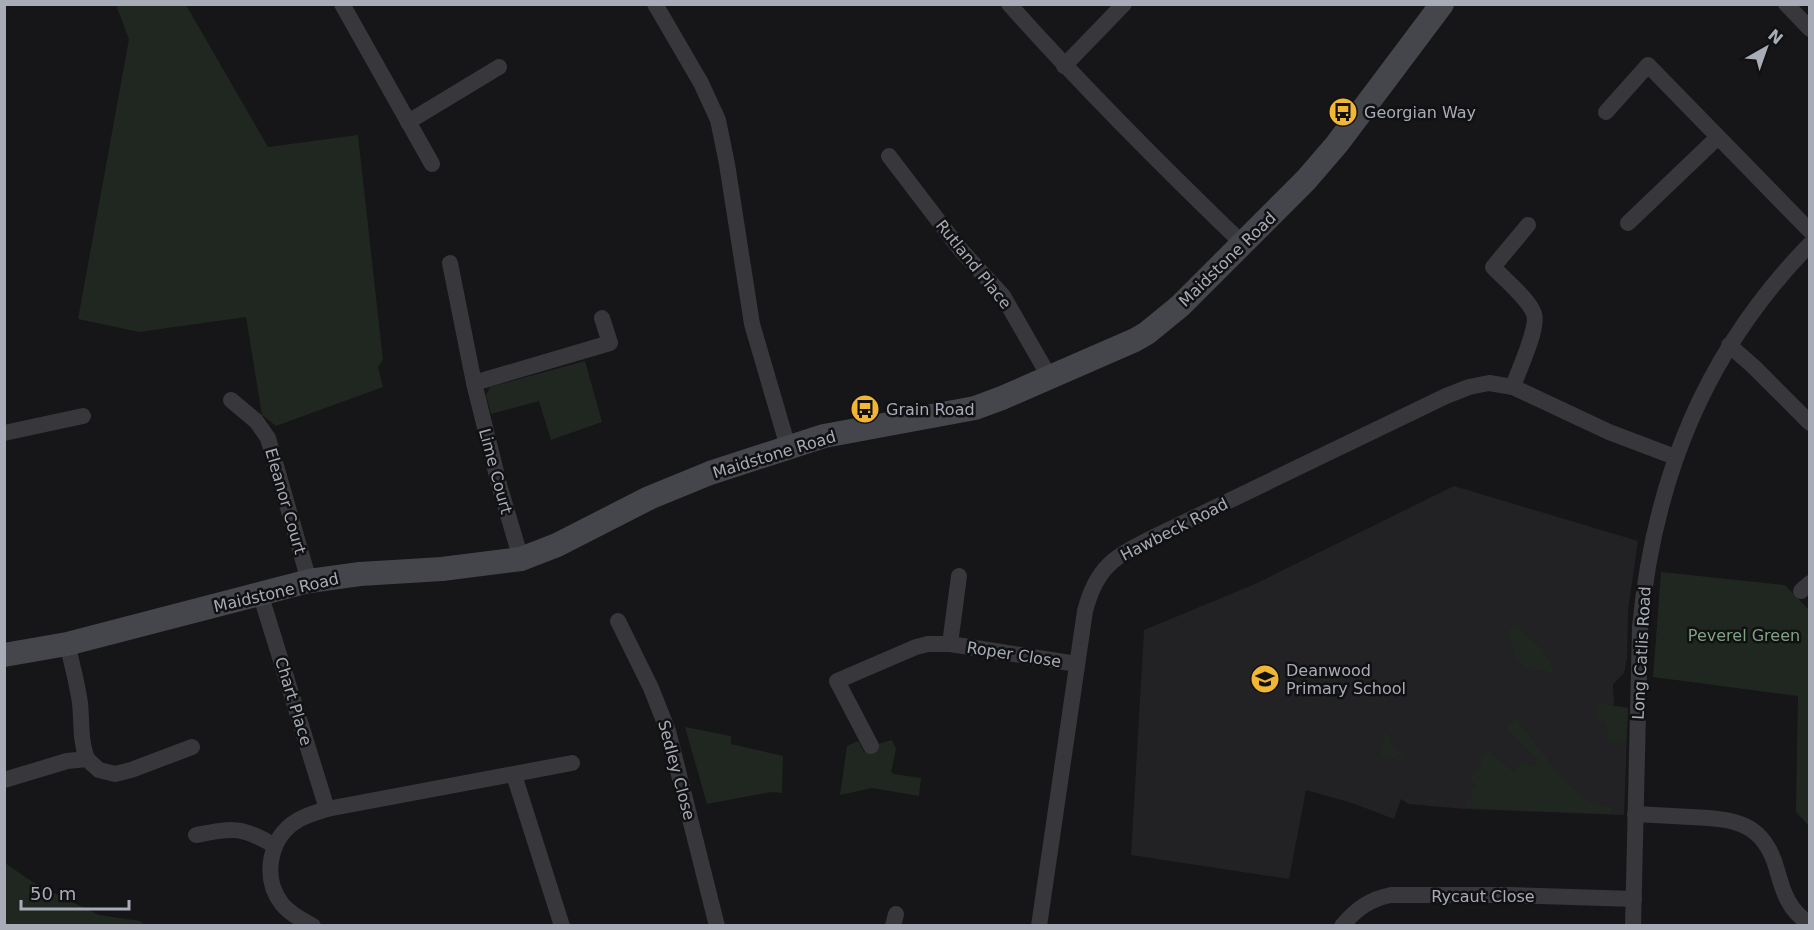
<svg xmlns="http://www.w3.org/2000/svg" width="1814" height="930" font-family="'DejaVu Sans',sans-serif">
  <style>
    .built { fill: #222124 }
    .green { fill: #202721 }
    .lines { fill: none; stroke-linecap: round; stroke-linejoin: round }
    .street { stroke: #37373c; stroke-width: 16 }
    .secondary { stroke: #45464c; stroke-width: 24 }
    .labels { text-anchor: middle; stroke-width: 5; stroke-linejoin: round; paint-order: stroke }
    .poi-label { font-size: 16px; fill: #a7acb7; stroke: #111012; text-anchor: start }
    .street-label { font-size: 16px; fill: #a7acb7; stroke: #111012 }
    .park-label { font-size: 16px; fill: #7fa282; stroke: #111012 }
  </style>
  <rect width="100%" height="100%" fill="#161517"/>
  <!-- built -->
  <path class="built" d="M1454,486L1638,541L1628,610L1627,658L1624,673L1613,684L1614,706L1628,708L1624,815L1465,809L1408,804L1401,799L1394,819L1352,803L1306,790L1289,879L1131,855L1144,630L1255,584Z"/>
  <!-- green -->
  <g class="green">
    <path d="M116,5H186L268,147L358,135L383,360L378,367L383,387L276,426L262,415L246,317L139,332L78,319L129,39Z"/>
    <path d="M585,361L602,422L551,440L539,401L491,414L486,395L490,387Z"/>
    <path d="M1661,572L1785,585L1809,610V826L1796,812L1798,696L1653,677Z"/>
    <path d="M1515,625L1542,649L1555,673C1518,667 1516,670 1508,631Z"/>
    <path d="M1598,703L1628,708L1626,742L1608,741L1606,723L1597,721Z"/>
    <path d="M1516,718L1563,779L1582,796L1594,804L1612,806L1611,814L1467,808V801L1472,796V789L1476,785L1470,778L1482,765L1479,761L1490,750L1513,772L1523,761L1534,767L1538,760L1506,729Z"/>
    <path d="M685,727L731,736V744L783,756L782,793L771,792L707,804Z"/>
    <path d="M1384,732L1393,740L1390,743L1405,756L1402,758L1398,755L1394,758L1381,756Z"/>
    <path d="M892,740L896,749L891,772L894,774L921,778L919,796L872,788L840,795L847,746L858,741L864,752L871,746Z"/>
    <path d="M5,863L34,883L99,915L140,921L144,925H5Z"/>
  </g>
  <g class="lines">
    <!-- street -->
    <g class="street">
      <path d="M342,4L432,164"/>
      <path d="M655,4L701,83L718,120L727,164L752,324L788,447"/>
      <path d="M1009,4C1084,88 1163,167 1243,244"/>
      <path d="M1786,4L1810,29"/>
      <path d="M1064,66L1124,4"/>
      <path d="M1606,112L1648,65L1810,231"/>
      <path d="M408,122L499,67"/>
      <path d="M889,156L960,249L1003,296L1050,378"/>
      <path d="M1628,223L1718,137"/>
      <path d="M450,263L474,383L500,488L521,559"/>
      <path d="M1729,345L1754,367L1810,423"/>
      <path d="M474,383L610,343L602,318"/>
      <path d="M1513,387C1518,371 1539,328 1534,314C1529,299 1504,279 1493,267L1528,225"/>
      <path d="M231,400L256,421L268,438L309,581"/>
      <path d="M4,433L83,416"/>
      <path d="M1801,591L1810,583"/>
      <path d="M260,593L327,809"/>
      <path d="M618,621L651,688L668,731L717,926"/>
      <path d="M67,644C72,663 77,683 80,703C82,723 80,740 87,759"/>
      <path d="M950,644L959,576"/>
      <path d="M871,746L837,681L916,647L928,644H950L1077,664"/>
      <path d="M514,775L562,926"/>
      <path d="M4,780L67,761L87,759L99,770L115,774L131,770L192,747"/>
      <path d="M1635,814C1654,815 1672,816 1691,817C1735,819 1764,822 1777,870C1783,892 1789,911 1810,924"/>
      <path d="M196,835C233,828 242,826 275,846"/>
      <path d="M313,926C302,920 290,914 282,904C263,880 268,843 292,824C302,816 315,813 327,809L572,763"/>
      <path d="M893,926L896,914"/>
      <path d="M1039,926L1085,611C1097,565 1115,557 1154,537L1446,396L1469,387L1489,383L1513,387L1609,432L1675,457"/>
      <path d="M1342,926C1356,909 1370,899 1391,895H1509L1634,899"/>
      <path d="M1633,926L1640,627C1654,478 1705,352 1810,244"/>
    </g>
    <!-- secondary -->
    <path class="secondary" d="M4,655L67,644L309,581L360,574L442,569L521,559L557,545L649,498L710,473L824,436L975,408L1002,398L1135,340L1147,333L1180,306L1306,180L1337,144L1442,4"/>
  </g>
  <!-- icons -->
  <defs>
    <g id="bus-disc" transform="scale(1.5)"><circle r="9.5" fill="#f1b634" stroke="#111012"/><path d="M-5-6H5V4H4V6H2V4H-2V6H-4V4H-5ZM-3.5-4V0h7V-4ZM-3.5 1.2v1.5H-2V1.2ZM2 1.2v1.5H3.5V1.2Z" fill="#111"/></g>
    <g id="school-disc" transform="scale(1.5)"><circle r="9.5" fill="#f1b634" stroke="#111012"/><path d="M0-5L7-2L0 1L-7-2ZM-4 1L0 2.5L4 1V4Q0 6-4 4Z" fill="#111"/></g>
  </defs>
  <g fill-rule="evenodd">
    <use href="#bus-disc" x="1343" y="112"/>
    <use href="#bus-disc" x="865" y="409"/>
    <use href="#school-disc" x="1265" y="679"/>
  </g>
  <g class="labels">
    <!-- poi labels -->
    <g class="poi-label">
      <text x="1364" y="118">Georgian Way</text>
      <text x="886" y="415">Grain Road</text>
      <text x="1286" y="676">Deanwood<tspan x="1286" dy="18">Primary School</tspan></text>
    </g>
    <!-- street labels -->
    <g class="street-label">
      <text transform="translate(1227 259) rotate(-44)" y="6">Maidstone Road</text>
      <text transform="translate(974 264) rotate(51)" y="6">Rutland Place</text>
      <text transform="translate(774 454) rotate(-17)" y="6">Maidstone Road</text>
      <text transform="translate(496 471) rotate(75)" y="6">Lime Court</text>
      <text transform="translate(286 501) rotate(74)" y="6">Eleanor Court</text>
      <text transform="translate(1174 529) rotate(-27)" y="6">Hawbeck Road</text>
      <text transform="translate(276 592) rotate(-13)" y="6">Maidstone Road</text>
      <text transform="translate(1641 653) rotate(-87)" y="6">Long Catlis Road</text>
      <text transform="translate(1014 654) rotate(9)" y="6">Roper Close</text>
      <text transform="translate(294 701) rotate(73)" y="6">Chart Place</text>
      <text transform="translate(677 770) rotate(75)" y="6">Sedley Close</text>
      <text x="1483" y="902">Rycaut Close</text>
    </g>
    <!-- park labels -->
    <g class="park-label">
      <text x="1744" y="641">Peverel Green</text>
    </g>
  </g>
  <!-- border -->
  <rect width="1814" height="930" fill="none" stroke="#a7acb7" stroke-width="12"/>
  <!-- north arrow -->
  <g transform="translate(1766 48) rotate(40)" stroke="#111012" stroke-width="4.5" paint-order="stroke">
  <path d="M0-4.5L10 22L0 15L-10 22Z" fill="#a7acb7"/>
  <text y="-9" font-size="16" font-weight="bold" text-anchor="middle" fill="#a7acb7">N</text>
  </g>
  <!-- scale -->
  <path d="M21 900v9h108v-9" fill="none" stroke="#a7acb7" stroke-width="3"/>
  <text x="30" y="900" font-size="18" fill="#a7acb7" stroke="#111012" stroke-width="4.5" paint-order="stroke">50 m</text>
</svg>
